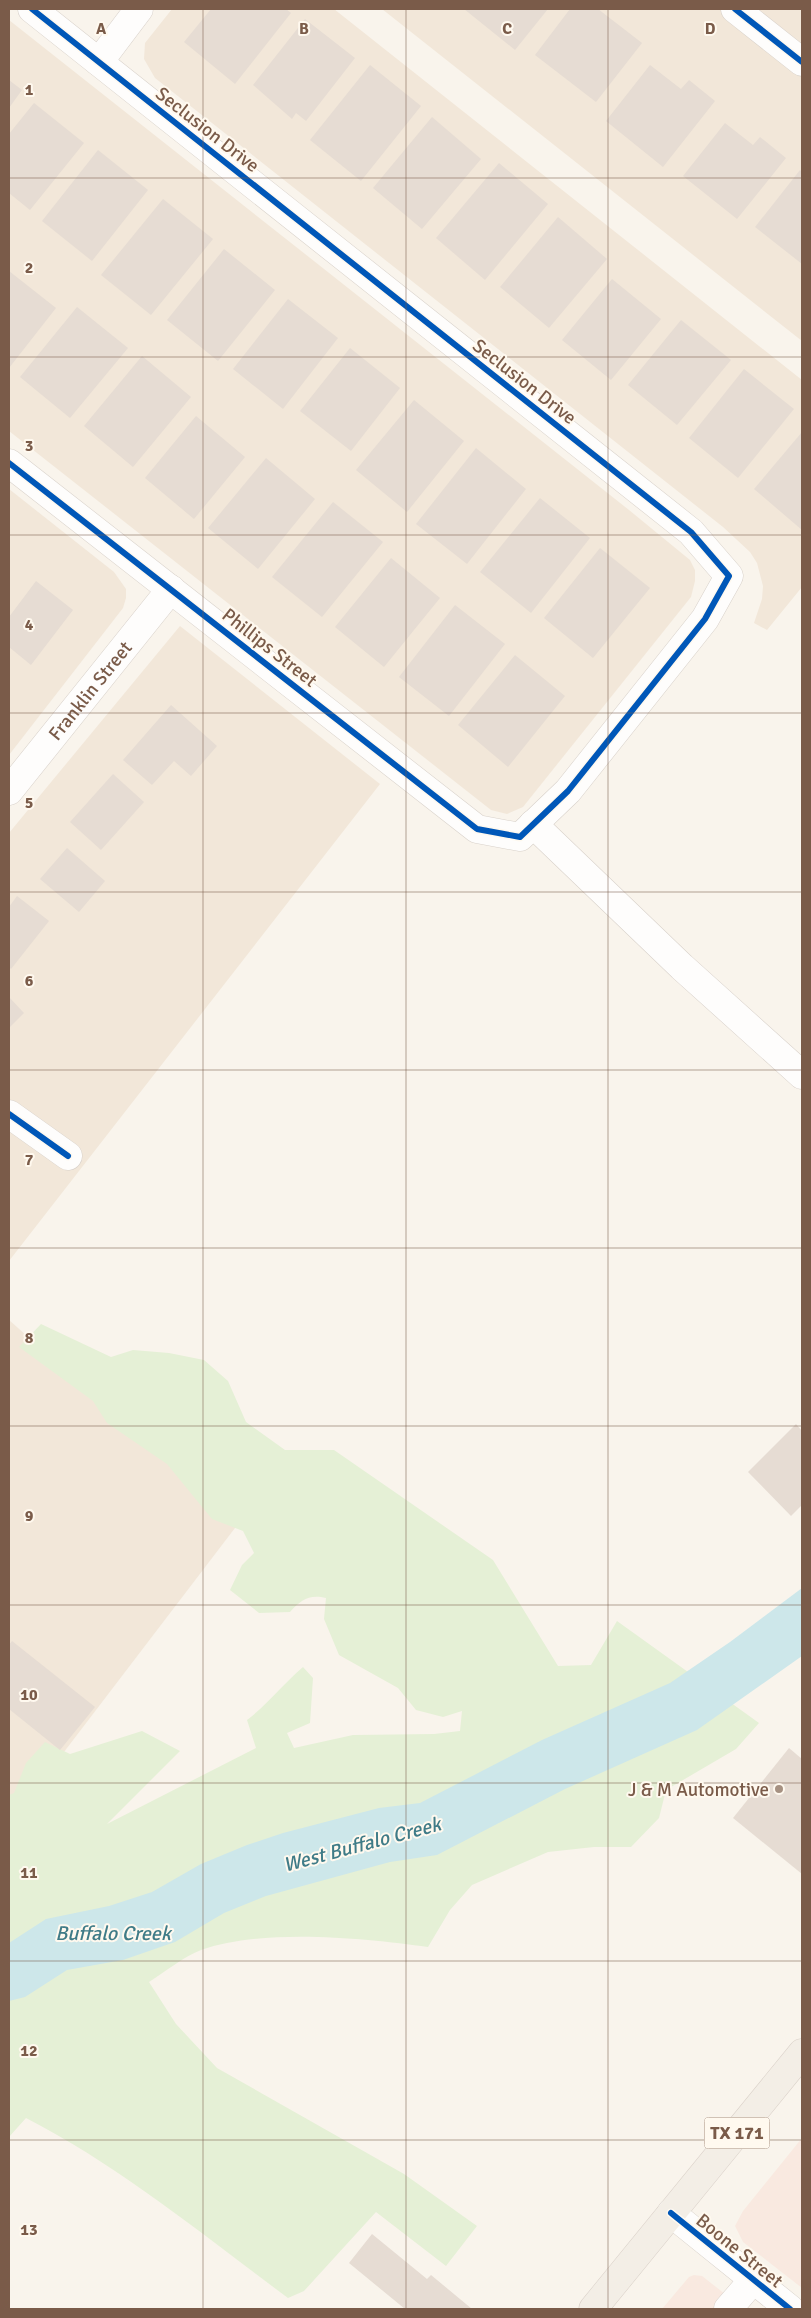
<svg xmlns="http://www.w3.org/2000/svg" width="811" height="2318" font-family="Signika,sans-serif">
  <style>
    .residential { fill: #f2e7d9 }
    .commercial { fill: #f9e9e0 }
    .green { fill: #e5f0d6 }
    .water { fill: #cde7ea }
    .building { fill: #e6dcd3 }
    .lines { fill: none; stroke-linecap: round; stroke-linejoin: round }
    .minor-casing { stroke: #d8d1ca; stroke-width: 29 }
    .major-casing { stroke: #dad1c9; stroke-width: 29 }
    .minor { stroke: #fefdfc; stroke-width: 28 }
    .major { stroke: #f3eee6; stroke-width: 28 }
    .cycleway-casing { stroke: #fff9ef; stroke-width: 9 }
    .cycleway { stroke: #0057b8; stroke-width: 6 }
    .grid { fill: none; stroke: #7a5b49; stroke-width: 1; stroke-opacity: 0.55 }
    .poi-dot { fill: #a69182; stroke: #fff9ef; stroke-width: 2 }
    .labels { text-anchor: middle; stroke-width: 4; stroke-linejoin: round; paint-order: stroke }
    .shield { fill: #fff9ef; stroke: #a28a7b; stroke-width: 1 }
    .shield-label { font-size: 18px; font-weight: bold; fill: #7a5b49 }
    .street-label { font-size: 19px; fill: #7a5b49; stroke: #fff9ef }
    .poi-label { font-size: 19px; fill: #7a5b49; stroke: #fff9ef; text-anchor: end }
    .water-label { font-size: 20px; font-style: italic; fill: #3f7b87; stroke: #fff9ef }
    .grid-label { font-size: 16px; text-anchor: middle; font-weight: bold; fill: #7a5b49; stroke: #fff9ef; stroke-width: 4; stroke-linejoin: round; paint-order: stroke }
  </style>
  <rect width="100%" height="100%" fill="#f9f4ec"/>
  <!-- residential -->
  <g class="residential">
    <path d="M172,9H334L802,380V587L767,630L754,623L762,599L763,586L757,563L750,552L723,527L155,78L144,59L145,43Z"/>
    <path d="M382,9H802V341Z"/>
    <path d="M9,20L629,510L690,560L695,570V581L691,597L523,807L507,814L491,810L9,431Z"/>
    <path d="M9,489L114,572L126,589V598L123,608L9,755Z"/>
    <path d="M180,626L380,784L9,1261V833Z"/>
    <path d="M9,1320L238,1524L9,1824Z"/>
  </g>
  <!-- commercial -->
  <g class="commercial">
    <path d="M802,2138V2288L743,2242L735,2226L743,2211Z"/>
    <path d="M694,2275L702,2276L744,2309H662L689,2277Z"/>
  </g>
  <!-- green -->
  <path class="green" d="M41,1324L111,1357L133,1350L169,1353L204,1360L228,1381L246,1422L285,1450H334L493,1560L558,1666L591,1665L617,1621L759,1723L736,1749L666,1790L659,1818L631,1847H594L548,1852L472,1885L450,1910L428,1947C364,1938 263,1928 201,1950C183,1957 165,1972 149,1982L176,2024L217,2068L404,2174L477,2226L446,2266L376,2212L304,2291L288,2298C203,2235 121,2167 26,2118L9,2137V1795L14,1793L26,1763L45,1742L70,1754L142,1731L180,1751L107,1824L256,1748L247,1720C268,1704 283,1684 303,1667L313,1678L310,1723L287,1733L294,1748L353,1735L434,1734L460,1731L462,1711L443,1717L416,1710L398,1688L339,1655L324,1619L326,1598C309,1594 301,1600 290,1612L259,1613L230,1590L242,1565L254,1553L243,1531L212,1519L167,1464L107,1423L93,1401L19,1347Z"/>
  <!-- water -->
  <path class="water" d="M802,1588V1656L697,1730L565,1789L437,1855L390,1862L266,1896L224,1913L175,1942L123,1960L67,1970L25,1997L9,2001V1943L46,1919L109,1906L152,1892L201,1864L247,1845L283,1833L379,1808L420,1803L542,1740L670,1683L730,1642Z"/>
  <!-- building -->
  <g class="building">
    <path d="M211,9H286L291,13L235,84L184,42Z"/>
    <path d="M464,9H548L515,50Z"/>
    <path d="M570,9H598L642,43L596,102L535,55Z"/>
    <path d="M305,19L355,58L306,121L296,113L292,119L253,85Z"/>
    <path d="M370,65L421,106L361,181L310,140Z"/>
    <path d="M650,65L681,89L689,80L715,101L663,167L606,121Z"/>
    <path d="M9,80L22,90L9,108Z"/>
    <path d="M34,103L84,143L30,210L9,193V134Z"/>
    <path d="M432,117L481,159L422,229L373,188Z"/>
    <path d="M725,123L753,145L760,137L786,158L737,219L683,176Z"/>
    <path d="M98,150L148,190L92,261L42,221Z"/>
    <path d="M499,163L548,204L485,280L436,238Z"/>
    <path d="M800,170L802,172V264L755,227Z"/>
    <path d="M163,199L213,239L151,315L101,275Z"/>
    <path d="M558,217L607,259L549,328L500,287Z"/>
    <path d="M224,249L275,290L218,361L167,320Z"/>
    <path d="M9,271L56,308L9,368Z"/>
    <path d="M612,279L661,319L611,380L562,340Z"/>
    <path d="M288,299L338,338L283,409L233,369Z"/>
    <path d="M77,307L128,348L70,418L20,377Z"/>
    <path d="M681,320L731,360L677,425L628,385Z"/>
    <path d="M350,348L400,388L351,451L300,411Z"/>
    <path d="M142,356L191,397L133,467L84,426Z"/>
    <path d="M744,369L794,409L738,478L689,438Z"/>
    <path d="M414,400L464,441L407,512L356,470Z"/>
    <path d="M196,416L245,457L194,519L145,478Z"/>
    <path d="M802,432V530L754,489Z"/>
    <path d="M476,448L526,489L467,564L416,524Z"/>
    <path d="M266,458L315,499L258,569L208,528Z"/>
    <path d="M540,498L590,538L531,613L480,572Z"/>
    <path d="M333,502L383,542L322,617L272,577Z"/>
    <path d="M600,548L650,588L593,658L544,618Z"/>
    <path d="M391,558L440,598L384,667L335,627Z"/>
    <path d="M36,581L73,610L31,665L9,647V617Z"/>
    <path d="M455,605L505,644L449,716L399,677Z"/>
    <path d="M515,655L565,696L508,767L458,725Z"/>
    <path d="M171,705L217,746L191,776L174,761L152,785L123,760Z"/>
    <path d="M113,774L144,802L101,850L70,822Z"/>
    <path d="M67,848L105,881L79,912L40,879Z"/>
    <path d="M17,896L49,921L11,969L9,967V907Z"/>
    <path d="M9,997L24,1013L9,1028Z"/>
    <path d="M796,1424L802,1431V1505L791,1516L748,1472Z"/>
    <path d="M12,1641L95,1707L60,1750L9,1709V1645Z"/>
    <path d="M789,1748L802,1759V1874L733,1818Z"/>
    <path d="M372,2234L427,2279L431,2275L472,2309H405L349,2263Z"/>
  </g>
  <g class="lines">
    <!-- minor casing -->
    <g class="minor-casing">
      <g id="minor">
        <path d="M735,9L802,62"/>
        <path d="M99,62L139,9"/>
        <path d="M9,463L477,829L520,837L568,791L705,619L729,576L691,532L32,9"/>
        <path id="s1" d="M9,791L171,589"/>
        <path d="M533,824L682,967L802,1075"/>
        <path d="M9,1114L68,1156"/>
        <path d="M671,2213L790,2309"/>
        <path d="M728,2309L753,2280"/>
      </g>
    </g>
    <!-- major casing -->
    <g class="major-casing">
      <path id="major" d="M593,2309L802,2053"/>
    </g>
    <!-- minor -->
    <use href="#minor" class="minor"/>
    <!-- major -->
    <use href="#major" class="major"/>
    <!-- cycleway casing -->
    <g class="cycleway-casing">
      <g id="cycleway">
        <path d="M735,9L802,62"/>
        <path d="M9,463L477,829L520,837L568,791L705,619L729,576L691,532L32,9"/>
        <path d="M9,1114L68,1156"/>
        <path d="M671,2213L790,2309"/>
      </g>
    </g>
    <!-- cycleway -->
    <use href="#cycleway" class="cycleway"/>
  </g>
  <!-- grid -->
  <path class="grid" d="M203,9V2309M406,9V2309M608,9V2309M9,178H802M9,357H802M9,535H802M9,713H802M9,892H802M9,1070H802M9,1248H802M9,1426H802M9,1605H802M9,1783H802M9,1961H802M9,2140H802"/>
  <!-- markers -->
  <circle class="poi-dot" cx="779" cy="1789" r="5"/>
  <g class="labels">
    <!-- shield labels -->
    <rect class="shield" x="704.5" y="2117.5" width="65" height="31" rx="4"/>
    <g class="shield-label">
      <text x="737" y="2139">TX 171</text>
    </g>
    <!-- street labels -->
    <g class="street-label">
      <text transform="translate(208 129) rotate(38)" y="7">Seclusion Drive</text>
      <text transform="translate(525 381) rotate(38)" y="7">Seclusion Drive</text>
      <text transform="translate(270 647) rotate(38)" y="7">Phillips Street</text>
      <text dy="7" stroke="none"><textPath href="#s1" startOffset="129">Franklin Street</textPath></text>
      <text transform="translate(740 2250) rotate(39)" y="7">Boone Street</text>
    </g>
    <!-- poi labels -->
    <g class="poi-label">
      <text x="769" y="1796">J &amp; M Automotive</text>
    </g>
    <!-- water labels -->
    <g class="water-label">
      <text transform="translate(362 1844) rotate(-15)" y="7">West Buffalo Creek</text>
      <text x="113" y="1940">Buffalo Creek</text>
    </g>
  </g>
  <g class="grid-label">
    <text x="101" y="34">A</text>
    <text x="304" y="34">B</text>
    <text x="507" y="34">C</text>
    <text x="710" y="34">D</text>
    <text x="29" y="95">1</text>
    <text x="29" y="273">2</text>
    <text x="29" y="451">3</text>
    <text x="29" y="630">4</text>
    <text x="29" y="808">5</text>
    <text x="29" y="986">6</text>
    <text x="29" y="1165">7</text>
    <text x="29" y="1343">8</text>
    <text x="29" y="1521">9</text>
    <text x="29" y="1700">10</text>
    <text x="29" y="1878">11</text>
    <text x="29" y="2056">12</text>
    <text x="29" y="2235">13</text>
  </g>
  <!-- border -->
  <rect width="811" height="2318" fill="none" stroke="#7a5b49" stroke-width="20"/>
</svg>
